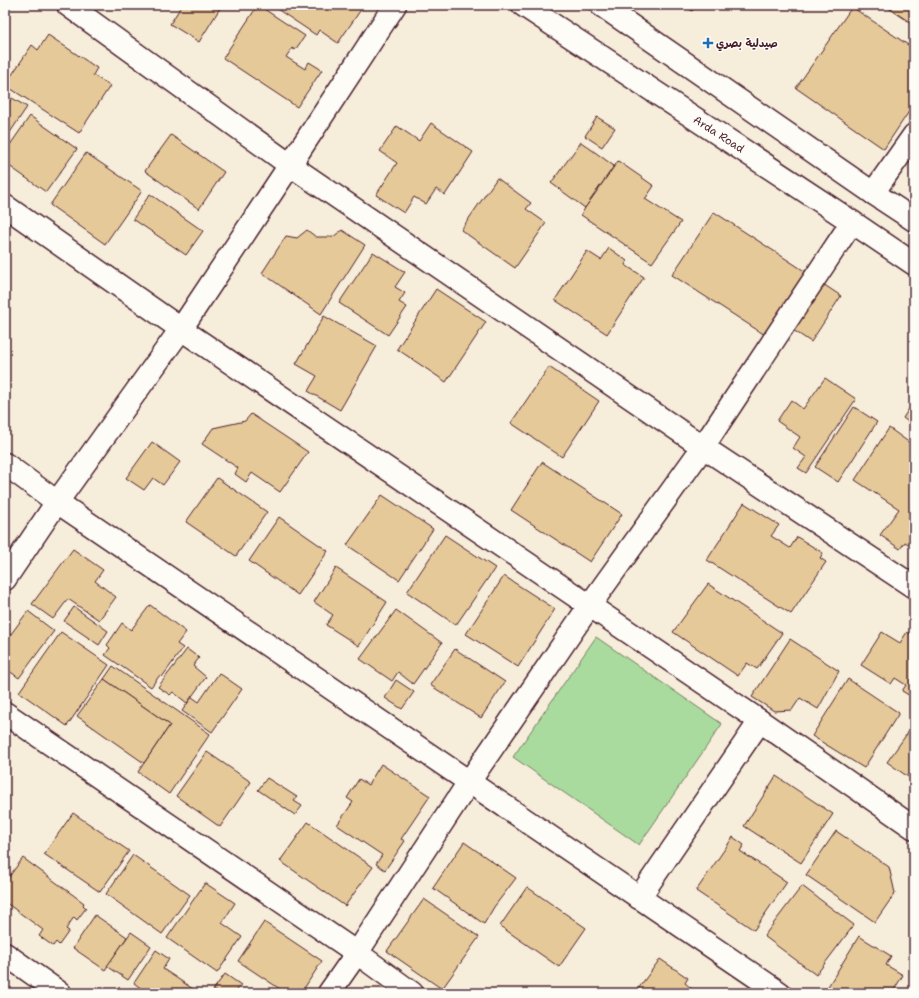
<svg xmlns="http://www.w3.org/2000/svg" width="919" height="998" font-family="'Shantell Sans','Playpen Sans Arabic',sans-serif">
  <style>
    .green { fill: #a8db9d; stroke: #797d64 }
    .building { fill: #e5c999; stroke: #4a1f2b }
    .lines { fill: none; stroke-linecap: round; stroke-linejoin: round }
    .minor-casing { stroke: #4a1f2b; stroke-width: 25 }
    .major-casing { stroke: #4a1f2b; stroke-width: 25 }
    .minor { stroke: #fdfcf7; stroke-width: 22 }
    .major { stroke: #fdfcf7; stroke-width: 22 }
    .poi-dot { fill: #1f6fb2; stroke: #fdfcf7; stroke-width: 1.5 }
    .labels { text-anchor: middle; stroke-width: 3; stroke-linejoin: round; paint-order: stroke }
    .poi-label { font-size: 11px; font-weight: bold; fill: #4a1f2b; stroke: #fdfcf7; text-anchor: start }
    .street-label { font-size: 11px; fill: #4a1f2b; stroke: #fdfcf7 }
  </style>
  <rect width="100%" height="100%" fill="#f6eddb"/>
  <filter id="ink" filterUnits="userSpaceOnUse"><feTurbulence type="fractalNoise" baseFrequency=".025" numOctaves="2"/><feDisplacementMap in="SourceGraphic" scale="8" xChannelSelector="R" yChannelSelector="G"/><feConvolveMatrix kernelMatrix="1 2 1 2 8 2 1 2 1" color-interpolation-filters="sRGB"/></filter>
  <g filter="url(#ink)">
    <!-- green -->
    <path class="green" d="M596,637L722,724L639,845L513,757Z"/>
    <!-- building -->
    <g class="building">
      <path d="M182,5H222L199,42L170,24Z"/>
      <path d="M258,5L305,36L295,50L292,48L286,57L305,69L309,62L322,70L297,107L223,58Z"/>
      <path d="M271,5H364L338,43L319,30L316,35Z"/>
      <path d="M684,5H697L692,11Z"/>
      <path d="M884,5H914V25Z"/>
      <path d="M852,7L914,49V104L884,149L796,88Z"/>
      <path d="M48,35L97,68L93,75L110,86L79,133L5,85L32,45L38,50Z"/>
      <path d="M12,98L27,107L5,140V108Z"/>
      <path d="M30,116L77,149L46,192L5,163V152Z"/>
      <path d="M597,117L615,128L602,147L585,136Z"/>
      <path d="M431,123L473,152L445,195L436,189L426,204L414,197L404,213L376,195L397,163L380,151L397,126L419,141Z"/>
      <path d="M171,135L224,172L199,209L145,171Z"/>
      <path d="M581,142L614,166L585,208L551,183Z"/>
      <path d="M86,153L142,191L105,244L50,205Z"/>
      <path d="M618,161L654,186L645,199L681,222L652,263L581,215L585,208Z"/>
      <path d="M497,178L531,203L526,209L546,223L515,268L461,230Z"/>
      <path d="M150,194L203,231L186,255L133,219Z"/>
      <path d="M714,212L806,272L765,335L672,275Z"/>
      <path d="M307,230L316,237H333L342,230L365,245L321,314L262,273L286,236L297,238Z"/>
      <path d="M609,248L627,261L625,265L644,277L607,334L555,300L587,251L601,260Z"/>
      <path d="M373,252L405,272L395,287L405,293L399,302L407,307L388,335L339,303Z"/>
      <path d="M820,282L841,296L811,342L790,328Z"/>
      <path d="M436,289L486,322L446,382L397,349Z"/>
      <path d="M324,316L377,346L340,410L308,391L317,376L296,364Z"/>
      <path d="M549,367L599,401L562,457L511,423Z"/>
      <path d="M825,378L856,399L806,473L798,468L806,457L793,448L800,437L777,421L791,400L803,409Z"/>
      <path d="M914,401V426L903,418Z"/>
      <path d="M854,407L877,422L838,482L815,467Z"/>
      <path d="M251,414L308,452L280,492L252,473L246,482L235,474L238,468L202,444L213,428L245,421Z"/>
      <path d="M889,428L914,446V548L905,542L900,549L880,535L899,509L855,480Z"/>
      <path d="M152,442L180,462L163,485L153,478L144,490L126,478Z"/>
      <path d="M542,462L622,514L590,562L511,510Z"/>
      <path d="M217,478L267,512L236,556L186,522Z"/>
      <path d="M382,495L433,529L399,580L347,545Z"/>
      <path d="M744,503L779,525L771,536L790,548L797,537L823,553L820,558L826,562L791,614L707,560Z"/>
      <path d="M279,517L328,551L298,595L249,561Z"/>
      <path d="M445,535L495,568L456,625L407,592Z"/>
      <path d="M73,549L103,570L95,581L116,597L99,620L68,599L53,619L32,604Z"/>
      <path d="M336,568L387,602L359,646L326,625L333,615L314,602Z"/>
      <path d="M504,576L555,609L518,667L466,634Z"/>
      <path d="M708,584L782,633L757,669L747,663L738,676L673,632Z"/>
      <path d="M150,605L186,632L177,644L183,648L162,677L160,675L151,687L105,655L110,648L107,645L122,623L131,630Z"/>
      <path d="M74,607L108,631L99,645L64,621Z"/>
      <path d="M396,610L442,643L413,684L398,672L392,681L360,659Z"/>
      <path d="M28,611L54,631L19,678L5,668V642Z"/>
      <path d="M61,632L109,665L67,726L19,692Z"/>
      <path d="M882,632L900,643L907,632L914,636V694L912,697L902,691L906,685L895,678L891,684L861,665Z"/>
      <path d="M790,639L839,671L818,709L800,698L792,710L774,711L752,697Z"/>
      <path d="M187,649L199,658L193,666L206,677L187,703L173,692L170,695L158,687Z"/>
      <path d="M455,649L505,682L481,718L430,685Z"/>
      <path d="M113,666L210,734L169,794L138,772L170,725L104,679Z"/>
      <path d="M219,673L242,689L212,732L182,711L192,697L199,702Z"/>
      <path d="M104,679L170,725L144,763L77,716Z"/>
      <path d="M848,679L899,713L864,768L812,736Z"/>
      <path d="M396,680L414,692L402,709L385,698Z"/>
      <path d="M914,724V781L887,762Z"/>
      <path d="M207,752L251,782L220,827L176,796Z"/>
      <path d="M381,764L430,796L401,839L405,841L385,870L376,864L382,855L337,825L353,802L347,798L359,779L368,785Z"/>
      <path d="M776,776L833,814L801,863L744,826Z"/>
      <path d="M267,778L297,797L294,801L302,806L295,815L258,790Z"/>
      <path d="M73,813L129,851L100,892L44,854Z"/>
      <path d="M308,822L373,867L345,906L280,861Z"/>
      <path d="M836,831L889,867L895,893L875,922L806,875Z"/>
      <path d="M733,837L744,845L740,851L787,882L754,930L696,891Z"/>
      <path d="M464,842L516,878L494,907L484,924L433,888Z"/>
      <path d="M133,855L190,895L162,934L106,894Z"/>
      <path d="M23,858L84,903L83,905L86,908L77,920L74,917L66,929L69,931L59,945L56,942L53,946L39,936L43,930L5,902V882Z"/>
      <path d="M205,883L235,903L222,923L242,937L217,973L167,938Z"/>
      <path d="M802,886L854,925L816,975L764,936Z"/>
      <path d="M527,887L586,928L559,967L500,926Z"/>
      <path d="M424,899L479,937L442,989L387,951Z"/>
      <path d="M95,915L127,937L105,970L73,948Z"/>
      <path d="M264,922L322,961L301,993H286L238,961Z"/>
      <path d="M131,932L151,946L128,980L107,966Z"/>
      <path d="M859,936L891,956L886,965L903,975L892,993H824Z"/>
      <path d="M156,950L169,959L163,969L199,993H147L134,983Z"/>
      <path d="M660,959L688,978L685,983L691,988L688,992L690,993H635Z"/>
      <path d="M225,974L241,985L235,993H217L213,990Z"/>
    </g>
    <g class="lines">
      <!-- minor casing -->
      <g class="minor-casing">
        <g id="minor">
          <path d="M68,5L290,165L703,447L914,587"/>
          <path d="M873,193L914,135"/>
          <path d="M5,206L181,329L760,721L914,828"/>
          <path d="M5,464L57,502L780,993"/>
          <path d="M5,579L57,502L181,329L290,165L395,5"/>
          <path d="M5,713L357,953L412,993"/>
          <path d="M639,898L760,721"/>
          <path d="M5,954L60,993"/>
          <path d="M329,993L357,953L469,782L590,605L703,447L852,222"/>
        </g>
      </g>
      <!-- major casing -->
      <g class="major-casing">
        <g id="major">
          <path d="M523,5L852,222L914,264"/>
          <path d="M601,5L873,193L914,220"/>
        </g>
      </g>
      <!-- minor -->
      <use href="#minor" class="minor"/>
      <!-- major -->
      <use href="#major" class="major"/>
    </g>
  </g>
  <!-- markers -->
  <path class="poi-dot" d="M706 37h4v4h4v4h-4v4h-4v-4h-4v-4h4z"/>
  <g class="labels">
    <!-- poi labels -->
    <g class="poi-label">
      <text x="716" y="47">صيدلية بصري</text>
    </g>
    <!-- street labels -->
    <g class="street-label">
      <text transform="translate(719 134) rotate(33)" y="4">Arda Road</text>
    </g>
  </g>
  <!-- margin -->
  <rect width="919" height="998" fill="none" stroke="#fdfcf7" stroke-width="20"/>
  <rect x="10" y="10" width="899" height="978" fill="none" stroke="#4a1f2b" stroke-width="1.5" filter="url(#ink)"/>
</svg>
